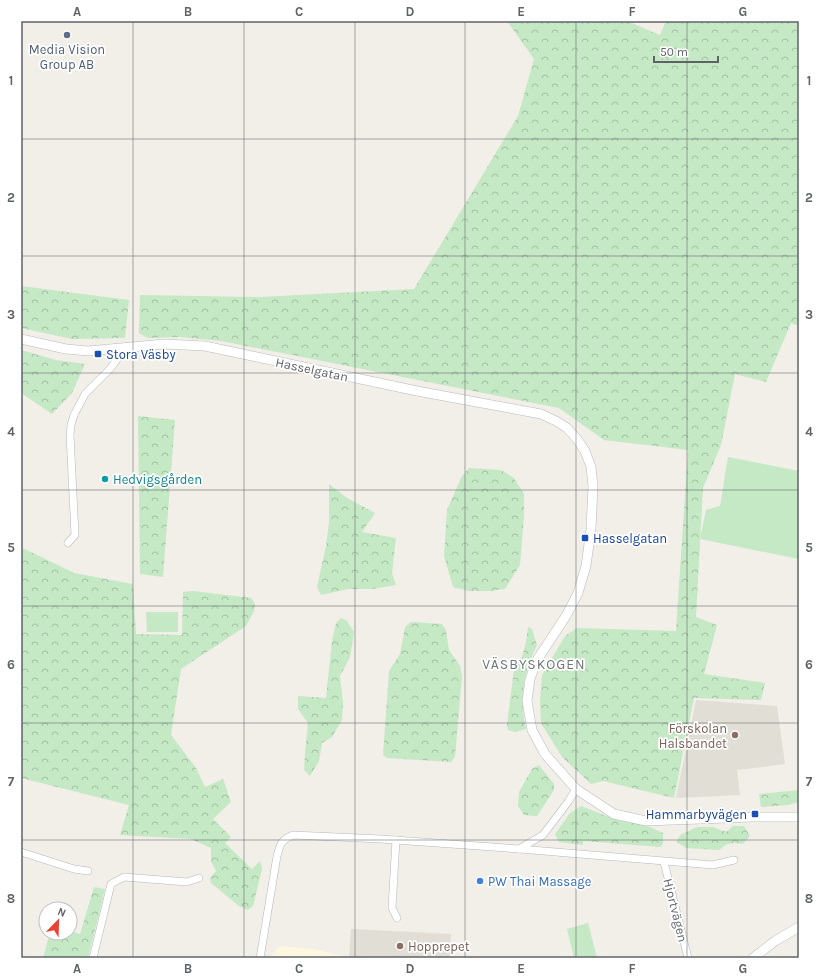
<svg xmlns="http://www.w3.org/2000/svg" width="820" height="979" font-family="Karla,sans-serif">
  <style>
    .commercial { fill: #fef7e0 }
    .education { fill: #e1ded6 }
    .forest { fill: url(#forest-crowns) }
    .garden { fill: #c5e8c5 }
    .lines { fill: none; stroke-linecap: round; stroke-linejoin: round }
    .street-casing { stroke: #b5b8bc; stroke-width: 8 }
    .secondary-casing { stroke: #b6babf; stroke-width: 10 }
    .street { stroke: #fff; stroke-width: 7 }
    .secondary { stroke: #fff; stroke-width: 9 }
    .grid { fill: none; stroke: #5f6368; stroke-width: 1; stroke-opacity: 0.55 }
    .service-dot { fill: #5c6f8a; stroke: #fff; stroke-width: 1.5 }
    .transit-dot { fill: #1a4fb4; stroke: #fff; stroke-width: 1.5 }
    .culture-dot { fill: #0f9aa8; stroke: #fff; stroke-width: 1.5 }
    .education-dot { fill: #8d6e63; stroke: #fff; stroke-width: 1.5 }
    .shop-dot { fill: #3f7fe0; stroke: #fff; stroke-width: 1.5 }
    .labels { text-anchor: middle; stroke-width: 3.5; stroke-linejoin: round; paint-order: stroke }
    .service-label { font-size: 13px; fill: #4e5e75; stroke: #fff }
    .transit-label { font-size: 13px; fill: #164399; stroke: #fff; text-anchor: start }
    .street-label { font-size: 13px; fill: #5f6368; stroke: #fff }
    .culture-label { font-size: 13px; fill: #0d838f; stroke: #fff; text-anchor: start }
    .education-label { font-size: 13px; fill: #785e54; stroke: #fff; text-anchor: end }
    .shop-label { font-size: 13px; fill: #366cbe; stroke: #fff; text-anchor: start }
    .neighbourhood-label { font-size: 14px; letter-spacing: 1px; fill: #70757a; stroke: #fff }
    .neatline { fill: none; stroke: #5f6368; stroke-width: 1.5 }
    .grid-label { font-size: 13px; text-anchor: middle; font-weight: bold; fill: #5f6368 }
  </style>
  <defs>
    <pattern id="forest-crowns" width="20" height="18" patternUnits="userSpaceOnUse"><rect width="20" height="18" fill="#c5e8c5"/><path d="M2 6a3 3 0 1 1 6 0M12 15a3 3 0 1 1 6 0" fill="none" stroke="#a3c0a4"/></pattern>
  </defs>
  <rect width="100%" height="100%" fill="#f1efe8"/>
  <!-- commercial -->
  <path class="commercial" d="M280,946L313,949L342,956V958H268Z"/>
  <!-- education -->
  <g class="education">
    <path d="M696,700L777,706L785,764L737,770L740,795L676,798Z"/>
    <path d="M351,929L451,934L450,958H349Z"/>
  </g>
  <!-- forest -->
  <g class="forest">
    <path d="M507,21H627L660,35L666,21H799V326L791,323L766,382L735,374L721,445L703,488L696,617L717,625L704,674L765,683L761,700L694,698L674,798L603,781L591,784L562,757L541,723L540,701L542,675L565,636L577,628L676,631L688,450L604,440L559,408L221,341L179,337L148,338L139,333L140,295L260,297L414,289L518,116L534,59Z"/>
    <path d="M21,286L129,300L125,338L72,339L21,328Z"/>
    <path d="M21,350L56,360L85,364L72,393L52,414L21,393Z"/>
    <path d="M138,416L175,420L163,577L140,574Z"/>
    <path d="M469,468L501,470L514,478L524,494V517L520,565L505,589L491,591H469L453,587L444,556L447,510L462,476Z"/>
    <path d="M329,484L347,498L375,513L362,532L396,538L392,573L396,585L372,589H348L321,595L317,587L326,546L329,523Z"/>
    <path d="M21,549H25L74,573L133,584L136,634L182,635L183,592L193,591L251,598L255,604L254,611L246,626L181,669L171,735L196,768L205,787L223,779L231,802L213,819L231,837L225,843L252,869L260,861L262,869L253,906L248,910L239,906L211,883L210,878L216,871L211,861V848L191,839L120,835L129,805L21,778Z"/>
    <path d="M341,618L347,621L354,632L350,657L340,676L343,703L342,720L332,737L322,743L319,761L310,776L304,770L305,753L308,723L298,709V696L326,698L332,641L336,623Z"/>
    <path d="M411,622L442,624L446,630L449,650L460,666L462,676L455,757L451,762L387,758L383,755L389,671L400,654L405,627Z"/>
    <path d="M528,627L532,629L537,645C523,672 519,700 526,729L515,732L508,730L507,725L515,661L522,657L526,642Z"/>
    <path d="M539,765L554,784V790L537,816L524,815L518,806L519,792L532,769Z"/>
    <path d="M799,790V802L788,805L761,807L759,794Z"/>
    <path d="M581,806L617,820L646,825L663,833V844L660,847L583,841V845L559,842L555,834L570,813Z"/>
    <path d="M733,826H744L750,836L743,844L735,843L727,844L719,850L686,848L677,842L680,835L697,827H713L726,832Z"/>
    <path d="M94,887L105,889L88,958H43L50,933H70V931L80,934Z"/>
  </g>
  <!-- garden -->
  <g class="garden">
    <path d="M728,457L799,471V559L700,539L706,510L720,506Z"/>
    <path d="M146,612H178V632H147Z"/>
    <path d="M588,923L597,958H574L567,929Z"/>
  </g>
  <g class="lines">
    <!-- street casing -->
    <g class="street-casing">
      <g id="street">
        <path d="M68,543L75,535L70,435L71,425L74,415L85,394L110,369L118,358V348"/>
        <path d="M396,840L392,908L397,918"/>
        <path d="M519,849L713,865L734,860"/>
        <path d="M21,852L74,869L88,871"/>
        <path d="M664,862L688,958"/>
        <path d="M93,958L111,884L124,877L187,882L199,878"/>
        <path d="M260,958L277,856C281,843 280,841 293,835L381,839L519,849L543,835L568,802L576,789"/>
      </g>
    </g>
    <!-- secondary casing -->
    <g class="secondary-casing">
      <g id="secondary">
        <path d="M21,339L66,349L88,351L164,344L205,346L417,391L541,414L556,421L567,428L577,439L585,451L591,467L593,486L591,529L586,566L578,593L566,616L537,660L530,679L527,701L532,730L545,754L576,789L614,814L646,821L753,817H799"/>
        <path d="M753,958L775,941L799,927"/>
      </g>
    </g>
    <!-- street -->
    <use href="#street" class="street"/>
    <!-- secondary -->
    <use href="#secondary" class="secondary"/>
  </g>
  <!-- grid -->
  <path class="grid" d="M133,21V958M244,21V958M355,21V958M465,21V958M576,21V958M687,21V958M21,139H799M21,256H799M21,373H799M21,490H799M21,606H799M21,723H799M21,840H799"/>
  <!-- markers -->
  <circle class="service-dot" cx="67" cy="35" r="4"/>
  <g class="transit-dot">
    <rect x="94" y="350" width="8" height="8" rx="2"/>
    <rect x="581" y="534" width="8" height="8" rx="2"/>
    <rect x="751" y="810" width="8" height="8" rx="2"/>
  </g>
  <circle class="culture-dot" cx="105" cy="479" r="4"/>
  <g class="education-dot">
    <circle cx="735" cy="735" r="4"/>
    <circle cx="400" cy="946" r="4"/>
  </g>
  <circle class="shop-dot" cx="480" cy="881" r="4"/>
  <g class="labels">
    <!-- service labels -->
    <g class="service-label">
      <text x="67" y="54">Media Vision<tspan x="67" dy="15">Group AB</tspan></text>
    </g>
    <!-- transit labels -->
    <g class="transit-label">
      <text x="106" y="359">Stora Väsby</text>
      <text x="593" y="543">Hasselgatan</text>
      <text x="747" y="819" text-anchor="end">Hammarbyvägen</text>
    </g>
    <!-- street labels -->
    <g class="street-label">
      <text transform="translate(312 369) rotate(12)" y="5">Hasselgatan</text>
      <text transform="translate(676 910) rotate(76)" y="5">Hjortvägen</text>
    </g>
    <!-- culture labels -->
    <g class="culture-label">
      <text x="113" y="484">Hedvigsgården</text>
    </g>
    <!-- education labels -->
    <g class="education-label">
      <text x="727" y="733">Förskolan<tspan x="727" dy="15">Halsbandet</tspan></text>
      <text x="408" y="951" text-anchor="start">Hopprepet</text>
    </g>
    <!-- shop labels -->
    <g class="shop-label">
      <text x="488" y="886">PW Thai Massage</text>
    </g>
    <!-- neighbourhood labels -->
    <g class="neighbourhood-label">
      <text x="534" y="669">VÄSBYSKOGEN</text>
    </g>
  </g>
  <!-- border -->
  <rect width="820" height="979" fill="none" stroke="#ffffff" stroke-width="44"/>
  <!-- north arrow -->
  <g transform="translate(58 921) rotate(23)"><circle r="19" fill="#ffffff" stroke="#bfc1c3"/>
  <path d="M0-3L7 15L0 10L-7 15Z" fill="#ea4335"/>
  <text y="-6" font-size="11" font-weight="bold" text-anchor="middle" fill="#5f6368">N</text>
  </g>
  <!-- scale -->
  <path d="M654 56v6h64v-6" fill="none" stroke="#5f6368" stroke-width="2"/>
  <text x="660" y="56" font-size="12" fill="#5f6368" stroke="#ffffff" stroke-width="3" paint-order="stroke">50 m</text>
  <rect x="22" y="22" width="776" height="935" class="neatline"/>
  <g class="grid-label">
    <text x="77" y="16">A</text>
    <text x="188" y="16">B</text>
    <text x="299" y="16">C</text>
    <text x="410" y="16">D</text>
    <text x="521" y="16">E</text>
    <text x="632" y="16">F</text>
    <text x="743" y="16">G</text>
    <text x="11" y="85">1</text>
    <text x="809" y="85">1</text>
    <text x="11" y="202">2</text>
    <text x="809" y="202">2</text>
    <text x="11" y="319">3</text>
    <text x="809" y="319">3</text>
    <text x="11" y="436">4</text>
    <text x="809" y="436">4</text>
    <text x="11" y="552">5</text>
    <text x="809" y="552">5</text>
    <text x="11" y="669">6</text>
    <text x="809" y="669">6</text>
    <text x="11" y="786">7</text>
    <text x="809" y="786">7</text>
    <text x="11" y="903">8</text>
    <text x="809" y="903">8</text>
    <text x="77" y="973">A</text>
    <text x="188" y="973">B</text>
    <text x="299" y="973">C</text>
    <text x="410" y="973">D</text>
    <text x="521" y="973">E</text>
    <text x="632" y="973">F</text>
    <text x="743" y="973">G</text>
  </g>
</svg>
